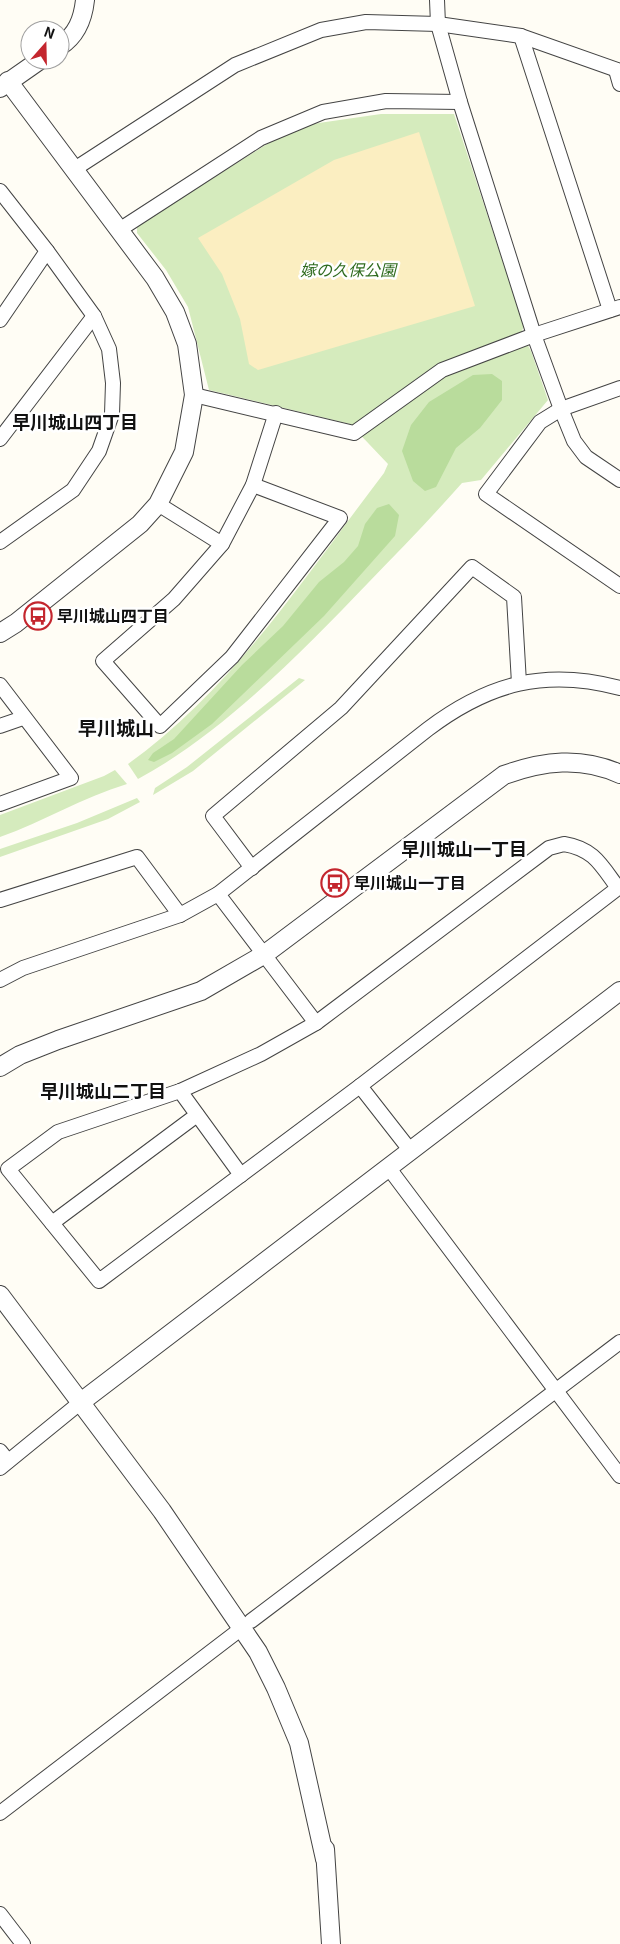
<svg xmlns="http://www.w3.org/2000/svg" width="620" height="1944" font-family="Georgia,'Noto Sans JP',serif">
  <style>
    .green { fill: #d5ebbd }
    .forest { fill: #b9dc9c }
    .sand { fill: #fbeec1 }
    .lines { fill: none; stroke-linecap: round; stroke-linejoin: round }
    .minor-casing { stroke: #444; stroke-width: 16 }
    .tertiary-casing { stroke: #444; stroke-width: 20 }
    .minor { stroke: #fff; stroke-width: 14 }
    .tertiary { stroke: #fff; stroke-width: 18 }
    .labels { text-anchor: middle; stroke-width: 5; stroke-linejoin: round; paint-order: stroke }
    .park-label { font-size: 16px; font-style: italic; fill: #2f6b1f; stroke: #fff }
    .poi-label { font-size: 16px; font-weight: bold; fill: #111; stroke: #fff; text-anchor: start }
    .neighbourhood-label { font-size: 18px; font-weight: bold; fill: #111; stroke: #fff }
    .quarter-label { font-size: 19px; font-weight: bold; fill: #111; stroke: #fff }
  </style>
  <rect width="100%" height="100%" fill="#fffdf5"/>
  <!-- green -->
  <g class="green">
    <path d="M381,114H454L524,326L521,333L531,351L548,400L481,480L462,483C432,517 400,550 368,583C303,651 222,734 138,779L128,764C233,689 306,575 384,473L388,464L350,424L209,390L188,307L166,270L137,233V226L275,139L312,124Z"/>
    <path d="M299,678L305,680L193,771L153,795L155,788L187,767Z"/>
    <path d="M115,770L127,784C83,797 43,822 0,837V815L104,776Z"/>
    <path d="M137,798L140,802L108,819L0,857V849L77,823Z"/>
  </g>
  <!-- forest -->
  <g class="forest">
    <path d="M492,374L502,381V400L480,428L456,448L436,487L425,491L413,481L402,451L411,425L429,402L473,375Z"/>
    <path d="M389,504L399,515L395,536L324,616L212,724L172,753L154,762L148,760L153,753L174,739L242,665L283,626L319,582L344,562L358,546L365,524L377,508Z"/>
  </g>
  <!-- sand -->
  <path class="sand" d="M419,132L475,306L258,370L249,364L240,319L222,274L198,238L334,160Z"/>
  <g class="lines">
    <!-- minor casing -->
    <g class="minor-casing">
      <g id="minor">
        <path d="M437,0L438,24L460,102L534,335L561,409L574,441L586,457L620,480"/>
        <path d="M521,36L610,310"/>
        <path d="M616,70L620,84"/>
        <path d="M73,170L235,65L321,30L366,22L438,24L521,36L620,71"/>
        <path d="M0,191L47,251L94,316L109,349L113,383L112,414L99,451L73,490L0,542"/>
        <path d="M119,230L261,138L323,112L386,101L460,102"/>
        <path d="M0,320L47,251"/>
        <path d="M620,388L561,409L540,422L486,494L620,586"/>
        <path d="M194,395L354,433L442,370L534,335L620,307"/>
        <path d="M0,439L94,316"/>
        <path d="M158,504L222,544L253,485L276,413"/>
        <path d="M222,544L174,599L103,661L160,726L232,657L340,518L253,485"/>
        <path d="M0,685L71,778L0,804"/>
        <path d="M0,726L23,718"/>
        <path d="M564,844C594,849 601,865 618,888L360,1086L99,1281L8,1169L58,1132L180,1091L261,1054L316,1023L549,848Z"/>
        <path d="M252,868L213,816L341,708L472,567L514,597L519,683"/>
        <path d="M218,894L316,1023"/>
        <path d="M0,900L137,857L180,915"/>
        <path d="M0,980L23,968L180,915L218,894L428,729C489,683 546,668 620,688"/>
        <path d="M360,1086L410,1150"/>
        <path d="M180,1091L241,1175"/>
        <path d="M388,1167L620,1476"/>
        <path d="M52,1223L197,1115"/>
        <path d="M0,1451L8,1461"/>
        <path d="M0,1468L81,1402"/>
        <path d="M251,1621L620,1342"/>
        <path d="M0,1813L242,1628"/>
        <path d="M0,1914L23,1944"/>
      </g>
    </g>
    <!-- tertiary casing -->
    <g class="tertiary-casing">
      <g id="tertiary">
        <path d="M60,46C77,35 83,19 85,0"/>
        <path d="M0,88L40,60"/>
        <path d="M0,633L16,623L140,524L158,504L184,452L194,395L187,344L175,312L155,278L8,81"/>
        <path d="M0,1067L20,1055L58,1040L201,991L265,954L504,775C543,761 581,756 620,774"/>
        <path d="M0,1295L162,1511L258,1652L276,1688L299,1743L325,1859"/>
        <path d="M81,1402L620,991"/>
        <path d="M325,1849L331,1944"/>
      </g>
    </g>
    <!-- minor -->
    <use href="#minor" class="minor"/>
    <!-- tertiary -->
    <use href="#tertiary" class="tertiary"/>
  </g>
  <!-- icons -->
  <defs>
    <g id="bus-ring" transform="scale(1.4375)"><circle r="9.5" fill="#fff" stroke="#c4262e" stroke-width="1.5"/><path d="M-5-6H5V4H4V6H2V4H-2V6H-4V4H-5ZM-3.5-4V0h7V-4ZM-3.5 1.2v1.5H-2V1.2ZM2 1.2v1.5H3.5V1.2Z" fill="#c4262e"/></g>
  </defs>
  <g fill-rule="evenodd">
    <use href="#bus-ring" x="38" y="616"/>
    <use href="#bus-ring" x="335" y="883"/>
  </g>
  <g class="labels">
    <!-- park labels -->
    <g class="park-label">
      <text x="348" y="276">嫁の久保公園</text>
    </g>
    <!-- poi labels -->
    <g class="poi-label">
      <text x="57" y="622">早川城山四丁目</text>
      <text x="354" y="889">早川城山一丁目</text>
    </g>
    <!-- neighbourhood labels -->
    <g class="neighbourhood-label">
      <text x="75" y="429">早川城山四丁目</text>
      <text x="464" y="856">早川城山一丁目</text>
      <text x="103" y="1098">早川城山二丁目</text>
    </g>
    <!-- quarter labels -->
    <g class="quarter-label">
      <text x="116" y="735">早川城山</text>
    </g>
  </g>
  <!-- north arrow -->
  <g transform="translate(45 45) rotate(20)"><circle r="24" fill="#ffffff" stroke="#a0a0a0"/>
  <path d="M0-4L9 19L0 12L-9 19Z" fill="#c4262e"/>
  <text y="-8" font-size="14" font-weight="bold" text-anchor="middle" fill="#111111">N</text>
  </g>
</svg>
